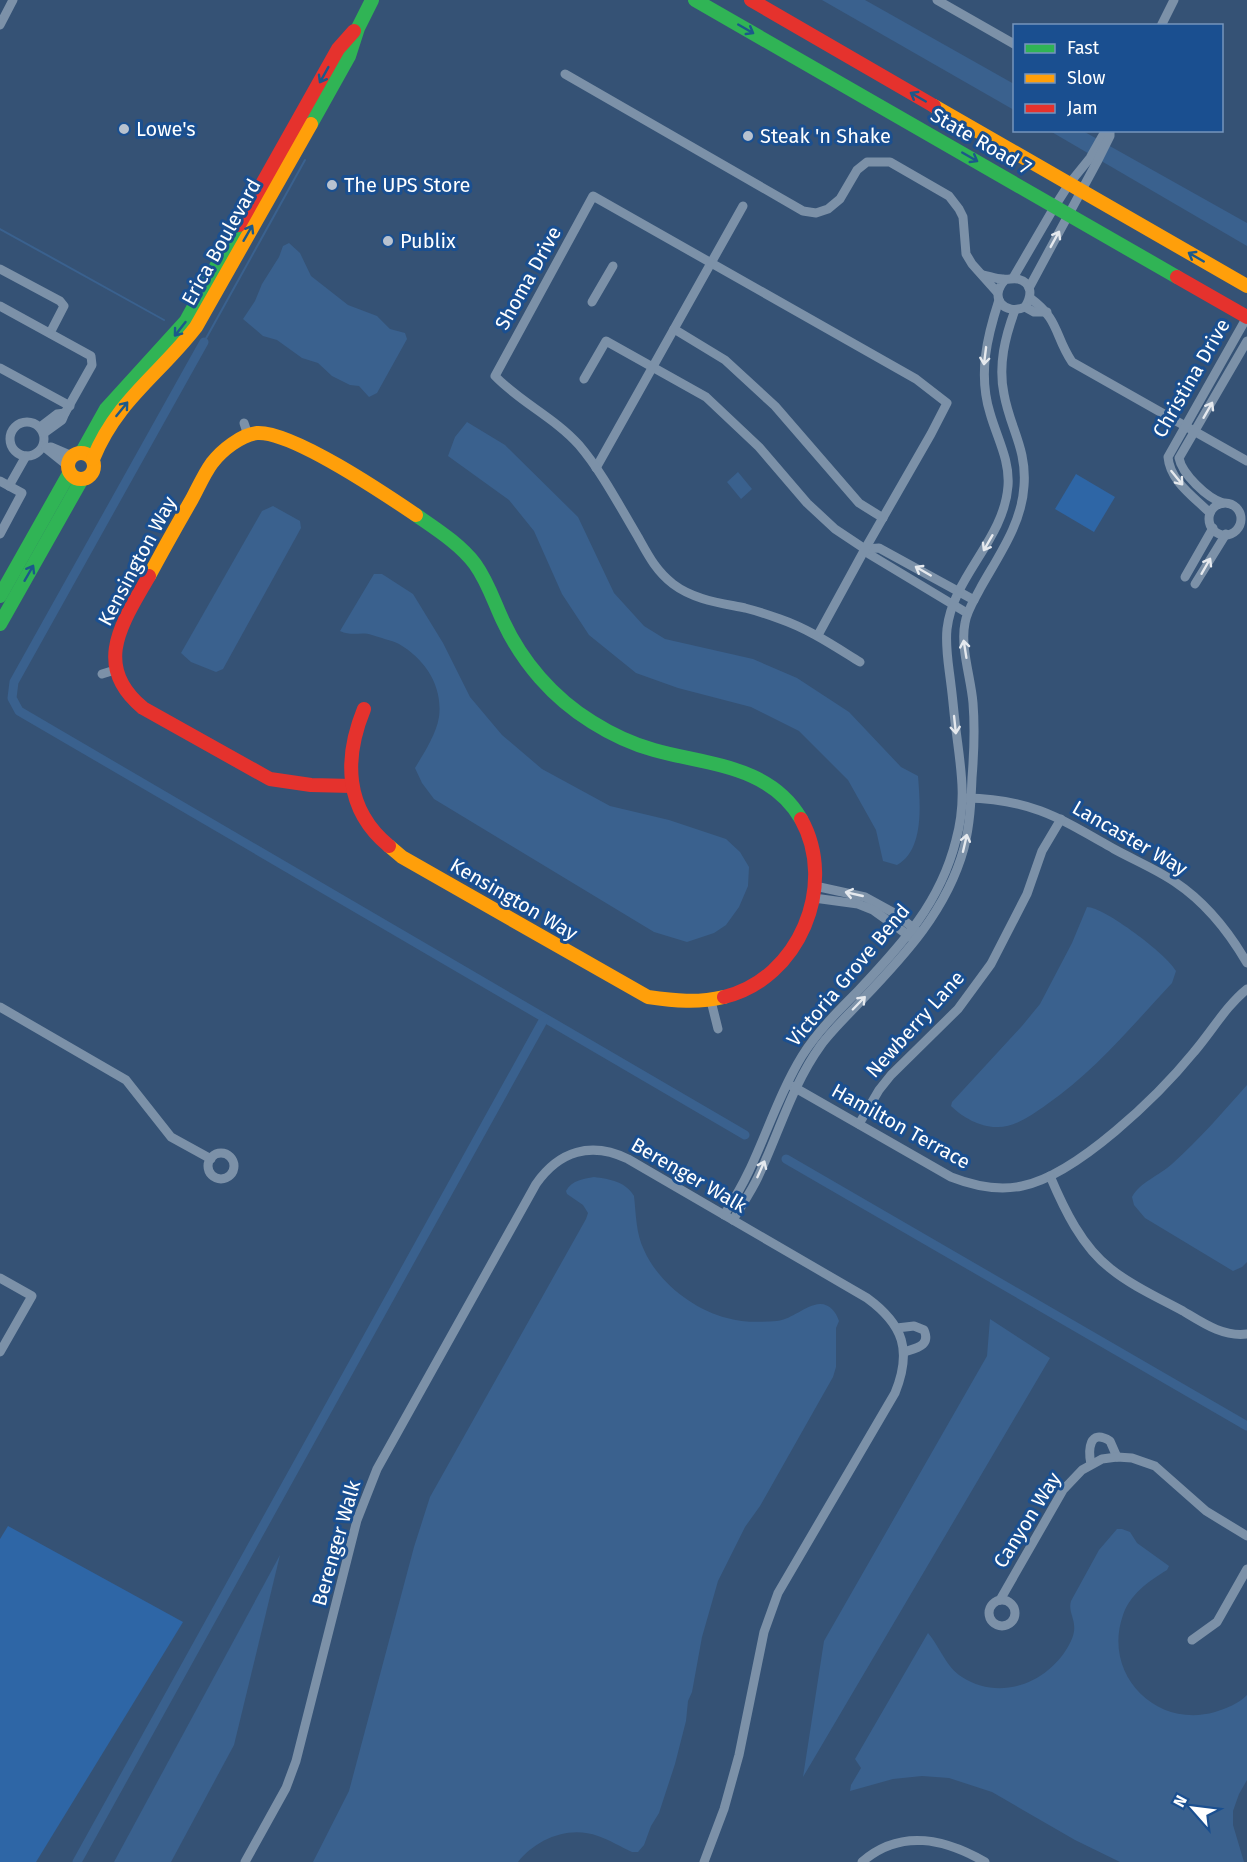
<svg xmlns="http://www.w3.org/2000/svg" width="1247" height="1862" font-family="'Fira Sans',sans-serif">
  <style>
    .green { fill: #2e66a6 }
    .water { fill: #3a618e }
    .lines { fill: none; stroke-linecap: round; stroke-linejoin: round }
    .stream { stroke: #3a618e; stroke-width: 2 }
    .canal { stroke: #3a618e; stroke-width: 9 }
    .street { stroke: #7c91a8; stroke-width: 9 }
    .fast { stroke: #30b455; stroke-width: 14 }
    .slow { stroke: #ff9f0a; stroke-width: 14 }
    .jam { stroke: #e5322d; stroke-width: 14 }
    .oneway { stroke: #1c598a }
    .oneway2 { stroke: #e5e9ee }
    .poi-dot { fill: #b8c2cf; stroke: #1a4f90; stroke-width: 2 }
    .labels { text-anchor: middle; stroke-width: 6; stroke-linejoin: round; paint-order: stroke }
    .poi-label { font-size: 20px; fill: #fff; stroke: #1a4f90; text-anchor: start }
    .street-label { font-size: 20px; fill: #fff; stroke: #1a4f90 }
  </style>
  <rect width="100%" height="100%" fill="#355275"/>
  <!-- green -->
  <g class="green">
    <path d="M1076,474L1115,497L1094,532L1055,509Z"/>
    <path d="M8,1526L183,1622L36,1862H0V1539Z"/>
  </g>
  <!-- water -->
  <g class="water">
    <path d="M822,0H865L1014,84V110Z"/>
    <path d="M1050,131H1083L1247,223V246Z"/>
    <path d="M289,243L300,253L311,276L348,305L377,316L390,329L405,333L407,339L377,393L369,397L359,386L350,385L332,376L318,363L302,358L277,340L263,336L243,319L255,301L262,284L279,257L283,246Z"/>
    <path d="M467,422L505,445L578,517L614,593L644,626L665,639L753,659L797,678L849,712L901,767L918,776C920,802 925,850 897,865L883,861L876,830L848,780L799,731L751,707L678,688L636,673L589,635L562,594L534,531L509,500L448,456L455,437Z"/>
    <path d="M738,472L752,489L741,499L727,482Z"/>
    <path d="M273,506L300,521L301,528L223,669L216,672L191,662L181,653L262,511Z"/>
    <path d="M374,574H382L413,594L443,643L470,697L502,735L542,769L610,806L669,820L726,839L740,852L749,867L748,886L739,907L726,925L714,933L687,942L654,932L434,799L422,783L415,768C424,753 436,735 439,717C443,686 425,659 399,644C391,640 380,638 372,635C361,631 353,637 340,631Z"/>
    <path d="M1087,907C1104,907 1168,955 1176,971L1172,983C1131,1027 1095,1071 1046,1105C1032,1115 1014,1128 996,1127C980,1127 962,1117 951,1106L952,1102L1022,1026L1040,1004L1072,943Z"/>
    <path d="M1247,1085V1262L1242,1267L1233,1271L1145,1218L1134,1205L1132,1197C1139,1183 1160,1175 1172,1164C1199,1140 1223,1112 1247,1085Z"/>
    <path d="M594,1177C610,1179 626,1182 634,1196C636,1214 636,1234 644,1250C658,1282 694,1310 727,1318C743,1323 761,1322 777,1321C793,1319 805,1305 820,1304C830,1304 836,1312 839,1321L836,1328V1367L833,1377L760,1506L745,1527L718,1581L702,1637L692,1692L688,1701L686,1721L675,1764L659,1813L651,1826L644,1845L638,1852H632C621,1847 610,1840 598,1836C569,1825 536,1839 518,1862H313L349,1791L414,1547L430,1497L586,1219L588,1213L583,1205L567,1194L566,1191C572,1180 583,1179 594,1177Z"/>
    <path d="M990,1319L1050,1358L803,1777L824,1641L987,1356Z"/>
    <path d="M1117,1529H1122L1130,1532L1137,1543L1169,1566L1167,1570C1149,1581 1130,1594 1123,1615C1102,1674 1156,1729 1215,1712C1227,1708 1238,1704 1247,1695V1780L1239,1794L1233,1811V1825L1244,1862H1120L1075,1840L992,1792L949,1778L922,1776L893,1779L850,1791L851,1785L861,1768L855,1759L928,1633C940,1647 946,1667 962,1677C1002,1703 1052,1681 1071,1641C1080,1622 1067,1614 1071,1601L1099,1550Z"/>
    <path d="M280,1555L234,1745L171,1862H114Z"/>
  </g>
  <g class="lines">
    <!-- stream -->
    <g class="stream">
      <path d="M0,229L164,320"/>
      <path d="M204,342L305,160"/>
    </g>
    <!-- canal -->
    <g class="canal">
      <path d="M204,342L14,682L12,698L19,711L745,1135"/>
      <path d="M786,1159L1247,1426"/>
      <path d="M77,1862L544,1019"/>
    </g>
    <!-- street -->
    <g class="street">
      <path d="M937,0L1014,44"/>
      <path d="M0,25L13,0"/>
      <path d="M1161,26L1174,0"/>
      <path d="M565,74L803,211L816,213L828,209L840,199L857,170L867,162H890L949,196L959,209L963,217L966,254L972,264L997,292"/>
      <path d="M0,269L60,301L64,306L50,333"/>
      <path d="M983,275C989,276 996,279 1003,279C1008,280 1012,278 1018,279C1033,283 1032,296 1025,307C1005,316 988,298 1005,280"/>
      <path d="M1013,278L1055,206L1069,184L1090,158L1103,135L1108,133"/>
      <path d="M1029,288L1098,160L1110,136V130"/>
      <path d="M1030,298C1060,320 1054,335 1072,362L1247,461"/>
      <path d="M592,302L613,266"/>
      <path d="M0,306L91,356L92,365L65,413"/>
      <path d="M1025,307L1034,312H1047"/>
      <path d="M674,329L725,360L775,406L859,503L883,518"/>
      <path d="M0,368L70,406"/>
      <path d="M584,379L606,341L706,397L759,447L807,503L835,529L865,549L869,554L967,613"/>
      <circle cx="27" cy="439" r="17"/>
      <path d="M244,423L248,435"/>
      <path d="M40,427L57,414L65,413L62,420L44,433"/>
      <path d="M43,446L68,466"/>
      <path d="M46,448L51,447L72,456"/>
      <path d="M596,468L743,206"/>
      <path d="M0,481L22,493L0,534"/>
      <path d="M9,486L26,456"/>
      <path d="M1223,503C1207,498 1182,474 1179,458L1247,341"/>
      <circle cx="1225" cy="519" r="16"/>
      <path d="M1210,513C1193,496 1170,481 1168,457L1247,317"/>
      <path d="M865,549L879,548L974,600"/>
      <path d="M1185,577L1213,528"/>
      <path d="M1195,584L1226,534"/>
      <path d="M818,635L865,549L931,434L947,403L916,379L593,196L495,376C520,402 555,418 579,445C602,472 620,507 638,537C648,555 656,571 673,584C694,600 721,603 745,608C757,611 769,615 780,619C809,629 834,646 860,662"/>
      <path d="M102,674L115,670"/>
      <path d="M966,798C1031,799 1060,818 1114,849C1134,860 1156,869 1175,882C1205,902 1229,932 1247,963"/>
      <path d="M815,886L865,897L896,914L917,931"/>
      <path d="M814,898L858,904L873,910L912,938"/>
      <path d="M711,1001L718,1029"/>
      <path d="M0,1007L126,1080L171,1137L211,1159"/>
      <path d="M792,1086L951,1177C974,1186 998,1191 1022,1186C1077,1175 1159,1095 1194,1052C1212,1031 1226,1006 1247,989"/>
      <path d="M859,1124L879,1090L891,1075L958,1009L991,964L1027,894L1042,851L1061,819"/>
      <circle cx="221" cy="1166" r="13"/>
      <path d="M1050,1176C1064,1209 1082,1247 1111,1269C1132,1286 1159,1298 1183,1311C1203,1323 1223,1337 1247,1334"/>
      <path d="M724,1215C733,1201 742,1186 749,1171C767,1133 780,1092 802,1056C817,1032 838,1011 858,991C901,945 940,904 956,840C967,800 961,770 956,730C954,715 953,700 951,685C949,667 945,648 947,629C953,576 1004,540 1008,486C1010,460 997,438 990,413C978,374 987,337 999,300"/>
      <path d="M733,1220C741,1206 751,1192 758,1177C779,1133 792,1085 821,1045C833,1029 848,1015 861,1001C905,955 947,910 964,848C970,825 971,802 972,778C974,753 975,728 973,703C971,678 960,647 965,623C967,610 975,599 981,587C999,555 1022,523 1024,486C1027,449 1010,428 1004,394C998,365 1005,337 1015,310"/>
      <path d="M0,1278L32,1296L0,1352"/>
      <path d="M897,1328L914,1326L924,1330C931,1346 916,1348 904,1352"/>
      <path d="M1091,1464C1088,1450 1089,1428 1110,1441L1117,1457"/>
      <circle cx="1002" cy="1613" r="13"/>
      <path d="M1000,1600L1063,1490L1082,1470L1102,1459L1117,1457L1132,1458L1155,1466L1206,1511L1247,1536"/>
      <path d="M1192,1640L1217,1622L1247,1569"/>
      <path d="M245,1862L286,1788L296,1761L357,1520L377,1469L536,1184C559,1151 591,1141 628,1159L867,1298C904,1325 912,1351 895,1393L778,1593L764,1632L739,1755L724,1809L704,1862"/>
      <path d="M862,1862C901,1828 945,1839 985,1862"/>
    </g>
    <!-- fast -->
    <g class="fast">
      <path d="M695,0L1177,277"/>
      <path d="M311,124L349,56L358,28L372,0"/>
      <path d="M82,452L106,409L186,321L239,225"/>
      <path d="M416,515C436,529 460,544 475,564C488,582 494,602 503,621C522,662 553,698 592,722C611,734 632,744 654,750C707,765 770,765 801,819"/>
      <path d="M0,596L70,472"/>
      <path d="M0,624L82,479"/>
    </g>
    <!-- slow -->
    <g class="slow">
      <path d="M934,106L1247,286"/>
      <circle cx="81" cy="466" r="13"/>
      <path d="M93,459C117,400 159,375 196,327L311,124"/>
      <path d="M149,576C163,550 177,525 192,499C198,488 204,474 212,463C222,450 241,435 257,433C292,431 385,494 416,515"/>
      <path d="M389,846L402,857L648,997C675,1001 698,1003 724,997"/>
    </g>
    <!-- jam -->
    <g class="jam">
      <path d="M751,0L934,106"/>
      <path d="M239,225L338,49L354,31"/>
      <path d="M1177,277L1247,317"/>
      <path d="M149,576C123,622 91,665 143,708L270,779L311,785L352,786"/>
      <path d="M364,709C344,758 344,809 389,846"/>
      <path d="M724,997C799,979 838,885 801,819"/>
    </g>
  </g>
  <!-- one-way arrows -->
  <defs><path id="oneway-shaft" d="M-6 0H5M1.5-3L5.5 0L1.5 3" fill="none" stroke-width="1.6" stroke-linecap="round" stroke-linejoin="round" transform="scale(1.5)"/></defs>
  <g class="oneway">
    <use href="#oneway-shaft" transform="translate(746 29) rotate(30)"/>
    <use href="#oneway-shaft" transform="translate(324 75) rotate(119)"/>
    <use href="#oneway-shaft" transform="translate(918 97) rotate(-150)"/>
    <use href="#oneway-shaft" transform="translate(970 157) rotate(30)"/>
    <use href="#oneway-shaft" transform="translate(248 233) rotate(-60)"/>
    <use href="#oneway-shaft" transform="translate(1196 257) rotate(-150)"/>
    <use href="#oneway-shaft" transform="translate(180 329) rotate(128)"/>
    <use href="#oneway-shaft" transform="translate(122 409) rotate(-51)"/>
    <use href="#oneway-shaft" transform="translate(29 573) rotate(-60)"/>
  </g>
  <g class="oneway2">
    <use href="#oneway-shaft" transform="translate(1055 239) rotate(-61)"/>
    <use href="#oneway-shaft" transform="translate(985 356) rotate(97)"/>
    <use href="#oneway-shaft" transform="translate(1208 410) rotate(-60)"/>
    <use href="#oneway-shaft" transform="translate(1177 478) rotate(51)"/>
    <use href="#oneway-shaft" transform="translate(988 543) rotate(120)"/>
    <use href="#oneway-shaft" transform="translate(1206 566) rotate(-60)"/>
    <use href="#oneway-shaft" transform="translate(923 571) rotate(-150)"/>
    <use href="#oneway-shaft" transform="translate(965 649) rotate(-99)"/>
    <use href="#oneway-shaft" transform="translate(955 725) rotate(84)"/>
    <use href="#oneway-shaft" transform="translate(965 843) rotate(-77)"/>
    <use href="#oneway-shaft" transform="translate(854 894) rotate(-167)"/>
    <use href="#oneway-shaft" transform="translate(859 1003) rotate(-46)"/>
    <use href="#oneway-shaft" transform="translate(761 1169) rotate(-66)"/>
  </g>
  <!-- markers -->
  <g class="poi-dot">
    <circle cx="124" cy="129" r="6"/>
    <circle cx="748" cy="136" r="6"/>
    <circle cx="332" cy="185" r="6"/>
    <circle cx="388" cy="241" r="6"/>
  </g>
  <g class="labels">
    <!-- poi labels -->
    <g class="poi-label">
      <text x="136" y="136">Lowe's</text>
      <text x="760" y="143">Steak 'n Shake</text>
      <text x="344" y="192">The UPS Store</text>
      <text x="400" y="248">Publix</text>
    </g>
    <!-- street labels -->
    <g class="street-label">
      <text transform="translate(981 141) rotate(30)" y="7">State Road 7</text>
      <text transform="translate(221 242) rotate(-61)" y="7">Erica Boulevard</text>
      <text transform="translate(528 278) rotate(-61)" y="7">Shoma Drive</text>
      <text transform="translate(1191 378) rotate(-60)" y="7">Christina Drive</text>
      <text transform="translate(137 561) rotate(-62)" y="7">Kensington Way</text>
      <text transform="translate(1130 838) rotate(30)" y="7">Lancaster Way</text>
      <text transform="translate(514 899) rotate(30)" y="7">Kensington Way</text>
      <text transform="translate(848 975) rotate(-50)" y="7">Victoria Grove Bend</text>
      <text transform="translate(915 1024) rotate(-48)" y="7">Newberry Lane</text>
      <text transform="translate(901 1126) rotate(29)" y="7">Hamilton Terrace</text>
      <text transform="translate(689 1175) rotate(30)" y="7">Berenger Walk</text>
      <text transform="translate(1027 1520) rotate(-58)" y="7">Canyon Way</text>
      <text transform="translate(336 1543) rotate(-74)" y="7">Berenger Walk</text>
    </g>
  </g>
  <!-- legend -->
  <rect x="1013" y="24" width="210" height="108" fill="#1a4f90" stroke="#7695bc" stroke-width="1.5"/>
  <rect x="1025" y="44" width="30" height="9" fill="#30b455" stroke="#7695bc" stroke-width="1.5"/>
  <text x="1067" y="54" font-size="18" fill="#ffffff">Fast</text>
  <rect x="1025" y="74" width="30" height="9" fill="#ff9f0a" stroke="#7695bc" stroke-width="1.5"/>
  <text x="1067" y="84" font-size="18" fill="#ffffff">Slow</text>
  <rect x="1025" y="104" width="30" height="9" fill="#e5322d" stroke="#7695bc" stroke-width="1.5"/>
  <text x="1067" y="114" font-size="18" fill="#ffffff">Jam</text>
  <!-- north arrow -->
  <g transform="translate(1193 1808) rotate(298)" stroke="#1a4f90" stroke-width="4.5" paint-order="stroke">
  <path d="M0-4.5L10 22L0 15L-10 22Z" fill="#ffffff"/>
  <text y="-9" font-size="16" font-weight="bold" text-anchor="middle" fill="#ffffff">N</text>
  </g>
</svg>
